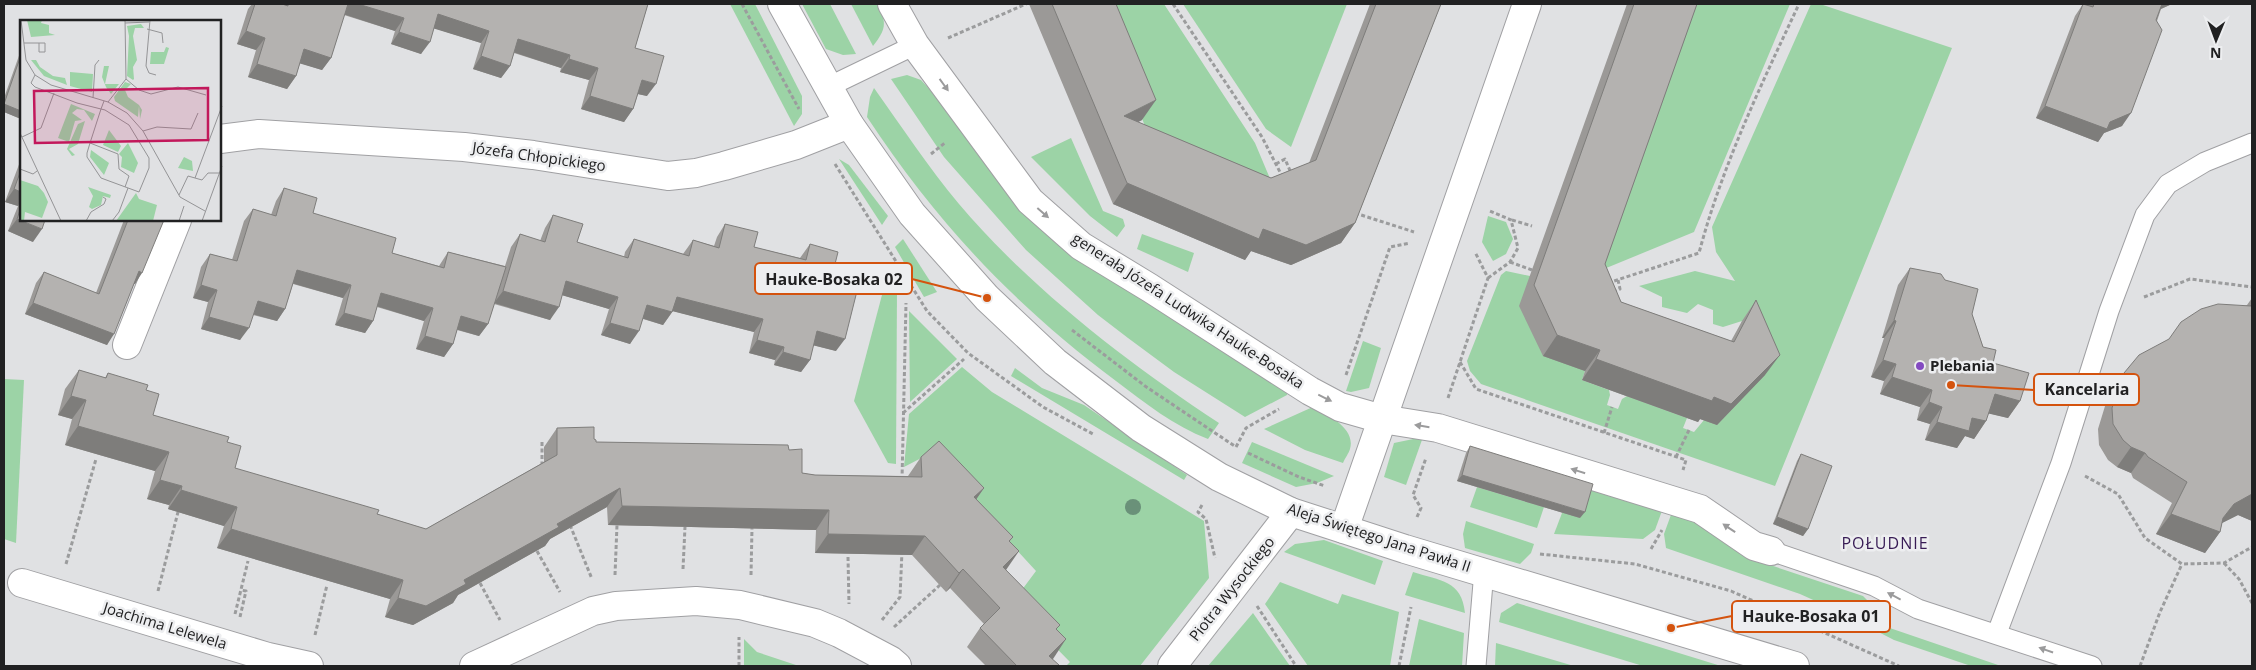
<svg xmlns="http://www.w3.org/2000/svg" width="2256" height="670" font-family="'Open Sans',sans-serif">
  <style>
    .green { fill: #9cd3a6 }
    .lines { fill: none; stroke-linecap: round; stroke-linejoin: round }
    .lane-casing { stroke: #a0a0a3; stroke-width: 21 }
    .street-casing { stroke: #a0a0a3; stroke-width: 30 }
    .path { stroke: #9b9c9d; stroke-width: 3; stroke-dasharray: 4 2.5; stroke-linecap: butt }
    .lane { stroke: #fff; stroke-width: 19 }
    .street { stroke: #fff; stroke-width: 28 }
    .tree { fill: #6a9179 }
    .wall { fill: #9b9997 }
    .shaded-wall { fill: #7e7d7b }
    .building { fill: #b4b2b0; stroke: #7e7d7b }
    .oneway { fill: #9b9b9c }
    .poi-dot { fill: #834ac1; stroke: #edeef0; stroke-width: 2 }
    .labels { text-anchor: middle; stroke-width: 5; stroke-linejoin: round; paint-order: stroke }
    .street-label { font-size: 15px; fill: #212122; stroke: #edeef0 }
    .poi-label { font-size: 15px; font-weight: bold; fill: #212122; stroke: #edeef0; text-anchor: start }
    .neighbourhood-label { font-size: 16px; letter-spacing: 1px; fill: #381c55; stroke: #edeef0 }
    .inset-road { fill: none; stroke: #949496; stroke-width: 1 }
    .view { fill: #c2185b; fill-opacity: 0.15; stroke: #c2185b; stroke-width: 2.5 }
    .inset-edge { fill: none; stroke: #212122; stroke-width: 2.5 }
    .leader { fill: none; stroke: #d4530e; stroke-width: 2 }
    .callout-dot { fill: #d4530e; stroke: #edeef0; stroke-width: 2 }
    .callout { fill: #edeef0; stroke: #d4530e; stroke-width: 2 }
    .callout-label { font-size: 16px; text-anchor: middle; font-weight: bold; fill: #212122 }
  </style>
  <rect width="100%" height="100%" fill="#e0e1e3"/>
  <!-- green -->
  <g class="green">
    <path d="M730,4H755L802,96V114L794,126Z"/>
    <path d="M802,4H830L856,54L843,55L826,49Z"/>
    <path d="M851,4H878C887,24 886,29 873,46Z"/>
    <path d="M1097,4H1164L1255,143L1274,188L1150,140L1101,7Z"/>
    <path d="M1183,4H1347L1291,147L1266,129Z"/>
    <path d="M1688,4H1790L1694,232L1599,271Z"/>
    <path d="M1811,4H1820L1952,48L1775,486L1481,384L1470,371L1467,361L1501,275L1506,271L1530,276L1585,371L1582,380L1609,390L1610,395L1607,405L1618,409L1622,399L1627,396L1687,418L1683,428L1694,432L1704,420L1742,321L1723,327L1713,324V310L1698,304L1687,313L1662,307V297L1639,286L1695,271L1735,281L1716,252L1712,227Z"/>
    <path d="M907,75L921,80L931,91L1006,191L1289,389L1287,395L1245,417L1174,372L1128,338L1098,315L1026,250L944,157L891,79Z"/>
    <path d="M874,88C902,127 928,167 959,204C1030,288 1128,363 1219,423L1208,439C1174,426 1145,403 1116,381C1013,304 937,223 867,117L870,97Z"/>
    <path d="M1071,138L1103,211L1123,219L1125,226L1117,237L1090,216L1031,157Z"/>
    <path d="M839,159L849,165L888,216L882,225Z"/>
    <path d="M1488,216L1506,222L1513,239L1506,254L1493,261L1482,242Z"/>
    <path d="M1142,234L1194,253L1188,272L1137,249Z"/>
    <path d="M903,239L937,292L924,297L895,247Z"/>
    <path d="M887,276L897,291L896,464L888,463L854,401Z"/>
    <path d="M909,311L957,359L910,402Z"/>
    <path d="M1363,341L1381,348L1369,388L1351,392L1346,391Z"/>
    <path d="M962,367L992,392L1204,521L1209,578L1140,666H1066L1070,662L1012,603L1036,571L929,454L904,467L909,414Z"/>
    <path d="M1015,368L1042,388L1084,405L1187,475L1184,480L1011,376Z"/>
    <path d="M4,379L24,380L16,543L4,539Z"/>
    <path d="M1315,406C1328,416 1356,428 1350,449C1349,453 1345,458 1343,463L1305,450L1264,429Z"/>
    <path d="M1423,437L1406,485L1384,477L1394,443Z"/>
    <path d="M1252,442L1334,476L1317,483L1296,487L1242,463Z"/>
    <path d="M1477,487L1544,507L1537,528L1470,507Z"/>
    <path d="M1589,487L1663,508L1655,530L1643,539L1554,534L1562,513Z"/>
    <path d="M1672,512L1705,525L1743,556L1863,596L1867,600L1842,613L1800,594L1666,548L1664,534Z"/>
    <path d="M1466,521L1534,544L1531,553L1520,564L1465,548L1463,534Z"/>
    <path d="M1324,540L1383,561L1375,585L1284,552L1295,544Z"/>
    <path d="M1413,572C1440,581 1462,580 1465,613L1405,595Z"/>
    <path d="M1280,582L1338,604L1342,594L1399,612L1390,666H1308L1265,604Z"/>
    <path d="M1517,603L1721,666H1643L1499,622L1501,613Z"/>
    <path d="M1253,613L1290,666H1208Z"/>
    <path d="M1875,614L1881,625L2001,666H1971L1894,640L1859,622Z"/>
    <path d="M1419,619L1464,633L1462,666H1409Z"/>
    <path d="M744,639L757,652L799,666H744Z"/>
    <path d="M1496,643L1574,666H1495Z"/>
  </g>
  <g class="lines">
    <!-- lane casing -->
    <g class="lane-casing">
      <g id="lane">
        <path d="M828,87L915,45"/>
        <path d="M1771,551L1874,586L1918,609L2092,666"/>
        <path d="M1997,633L2061,463L2109,311L2145,215L2168,184L2205,162L2252,143"/>
        <path d="M1476,666L1484,571"/>
      </g>
    </g>
    <!-- street casing -->
    <g class="street-casing">
      <g id="street">
        <path d="M782,4L849,124L912,214L987,298L1055,362L1141,428L1219,477L1291,512L1405,549L1795,666"/>
        <path d="M892,4L915,45L1030,201L1081,246L1150,288L1310,391L1340,407L1382,419L1438,428L1700,509L1754,546L1771,551"/>
        <path d="M220,139L259,134L464,147L533,155L668,176L696,173L724,166L796,145L849,124"/>
        <path d="M127,345L177,220"/>
        <path d="M1344,529L1527,4"/>
        <path d="M22,583L268,657L309,666"/>
        <path d="M474,666L593,611L616,606L696,601L740,605L815,623L839,633L890,660L897,666"/>
        <path d="M1172,666L1291,512"/>
      </g>
    </g>
    <!-- path -->
    <g class="path">
      <path d="M742,4L799,109"/>
      <path d="M1173,4L1262,137L1282,176"/>
      <path d="M948,38L1026,4"/>
      <path d="M931,154L946,142"/>
      <path d="M835,164L927,311L968,353L1043,407L1093,434"/>
      <path d="M1276,164L1285,159L1291,173"/>
      <path d="M1355,213L1414,232"/>
      <path d="M1512,220L1532,226"/>
      <path d="M1510,262L1532,270"/>
      <path d="M1488,278L1510,262L1518,248L1511,220L1490,211"/>
      <path d="M1608,283L1699,253C1722,166 1761,85 1799,4"/>
      <path d="M1613,292L1620,289L1618,280"/>
      <path d="M2144,297L2190,279L2252,287"/>
      <path d="M1072,330L1145,386L1236,447"/>
      <path d="M1460,362L1476,389L1686,460L1683,470"/>
      <path d="M1346,375L1390,247L1410,243"/>
      <path d="M1448,398L1488,278L1475,252"/>
      <path d="M903,413L964,359"/>
      <path d="M1604,433L1612,407"/>
      <path d="M542,442V466"/>
      <path d="M1236,447L1246,428L1279,409"/>
      <path d="M1248,453L1299,477L1325,486"/>
      <path d="M1676,457L1689,430"/>
      <path d="M2085,476L2118,494L2145,538L2182,564L2224,563L2252,547"/>
      <path d="M902,480L906,303"/>
      <path d="M1202,505L1198,512L1206,519L1215,558"/>
      <path d="M1417,517L1421,508L1413,495L1426,458"/>
      <path d="M570,525L592,579"/>
      <path d="M1651,549L1662,530"/>
      <path d="M537,551L560,592"/>
      <path d="M1540,554L1635,564L1731,591L1899,666"/>
      <path d="M848,557L849,604"/>
      <path d="M2224,563L2239,579L2252,603"/>
      <path d="M66,564L96,459"/>
      <path d="M683,569L685,527"/>
      <path d="M615,575L617,525"/>
      <path d="M751,575L752,528"/>
      <path d="M480,583L500,620"/>
      <path d="M158,591L178,512"/>
      <path d="M1257,606L1296,666"/>
      <path d="M235,614L248,561"/>
      <path d="M240,617L246,591L241,590"/>
      <path d="M882,620L900,597L902,551"/>
      <path d="M1842,624L1867,613"/>
      <path d="M894,627L940,585"/>
      <path d="M315,635L327,585"/>
      <path d="M739,666V637"/>
      <path d="M1399,666L1411,607"/>
      <path d="M2140,666L2160,612L2182,564"/>
    </g>
    <!-- lane -->
    <use href="#lane" class="lane"/>
    <!-- street -->
    <use href="#street" class="street"/>
  </g>
  <!-- trees -->
  <circle class="tree" cx="1133" cy="507" r="8"/>
  <!-- wall -->
  <g class="wall">
    <path d="M252,4H648L635,48L647,96L638,94L633,109L624,122L581,109L589,80L560,72L561,68L514,53L510,66L501,78L473,69L481,43L434,28L421,54L391,44L395,31L344,15L331,58L322,70L300,63L296,76L287,89L248,77L256,50L237,44L248,9Z"/>
    <path d="M1029,4H1116L1142,120L1138,122L1271,178L1309,163L1370,4H1441L1355,223L1341,243L1291,265L1251,251L1245,260L1113,204Z"/>
    <path d="M1627,4H1697L1605,264L1621,302L1731,341L1742,321L1756,300L1765,375L1717,425L1700,419L1698,422L1582,380L1585,371L1543,356L1519,306Z"/>
    <path d="M2083,4L2089,5L2090,4H2172L2161,9L2122,126L2104,133L2098,142L2036,118L2075,16Z"/>
    <path d="M21,50V119L4,112V98Z"/>
    <path d="M21,159V220L33,242L8,231L18,206L5,202Z"/>
    <path d="M284,188L313,213L392,253L439,266L448,252L505,266L511,247L520,234L540,241L545,228L553,215L577,242L624,257L625,252L634,239L683,254L693,240L714,246L717,237L725,224L754,247L800,258L810,244L832,276L836,351L813,345L810,360L801,372L774,365L775,360L749,353L754,332L673,311L663,325L643,319L630,344L601,335L609,309L562,295L550,320L494,304L488,324L479,336L457,330L453,344L444,357L416,349L424,321L377,307L373,321L365,333L335,325L343,298L293,284L285,309L277,321L253,315L240,340L201,329L208,302L193,298L201,267L210,254L232,260L244,221L253,209L271,215L276,201Z"/>
    <path d="M124,220H164L135,284H134L107,345L25,314L36,283L44,272L96,293Z"/>
    <path d="M1910,268L1945,280L1972,314L1983,347L1993,363L2020,401L2008,418L1988,413L1986,421L1974,439L1965,436L1957,448L1925,440L1930,424L1917,420L1920,407L1880,394L1884,381L1871,377L1884,338H1882L1898,285Z"/>
    <path d="M2252,298V521L2238,515L2222,523L2220,532L2205,553L2156,534L2172,503L2133,478L2131,473L2117,467L2108,460L2099,445L2098,429L2109,393L2124,373L2247,305Z"/>
    <path d="M79,370L105,378L108,373L146,390L153,415L227,442L235,468L377,514L426,529L544,462V447L557,428L594,439L596,442L789,450L802,473L815,475L908,476L921,457L984,488L976,499L1013,537L1010,541L1006,570L1057,630L1052,659L1058,666H986L967,647L980,628L984,624L950,588L946,592L912,555L815,553L816,530L608,525L607,507L550,539L545,546L458,595L453,603L413,625L385,617L390,599L217,548L224,526L168,509L169,505L147,499L155,471L65,445L72,419L58,415L65,389Z"/>
    <path d="M1470,446L1580,518L1457,481L1466,453Z"/>
    <path d="M1801,454L1808,529L1803,536L1773,524L1797,461Z"/>
  </g>
  <!-- shaded-wall -->
  <g class="shaded-wall">
    <path d="M347,4H358L404,18L395,31L340,13Z"/>
    <path d="M2161,4H2172L2156,11Z"/>
    <path d="M438,14L489,31L481,43L429,27Z"/>
    <path d="M246,31L265,38L256,50L237,44Z"/>
    <path d="M399,32L430,42L421,54L391,44Z"/>
    <path d="M518,39L570,55L561,68L510,51Z"/>
    <path d="M304,49L331,58L322,70L295,62Z"/>
    <path d="M481,56L510,66L501,78L473,69Z"/>
    <path d="M569,59L598,68L589,80L560,72Z"/>
    <path d="M257,64L296,76L287,89L248,77Z"/>
    <path d="M642,80L656,84L647,96L633,93Z"/>
    <path d="M590,96L633,109L624,122L581,109Z"/>
    <path d="M1156,100L1142,120L1109,137L1124,116Z"/>
    <path d="M4,104L21,111V119L4,112Z"/>
    <path d="M2045,106L2131,113L2122,126L2104,133L2098,142L2036,118Z"/>
    <path d="M1127,183L1263,229L1355,223L1341,243L1291,265L1251,251L1245,260L1113,204Z"/>
    <path d="M14,189L21,192V201L18,206L5,202Z"/>
    <path d="M17,219L42,229L33,242L8,231Z"/>
    <path d="M297,270L351,285L343,298L288,282Z"/>
    <path d="M139,271L142,273L135,284L131,283Z"/>
    <path d="M566,281L618,297L609,309L558,294Z"/>
    <path d="M201,285L217,290L208,302L193,298Z"/>
    <path d="M503,291L559,307L550,320L494,303Z"/>
    <path d="M381,293L433,308L424,321L373,305Z"/>
    <path d="M677,297L763,319L754,332L668,310Z"/>
    <path d="M258,301L285,309L277,321L249,313Z"/>
    <path d="M33,303L114,334L107,345L25,314Z"/>
    <path d="M647,305L672,312L663,325L638,317Z"/>
    <path d="M344,313L373,321L365,333L335,325Z"/>
    <path d="M461,316L488,324L479,336L452,328Z"/>
    <path d="M209,317L249,328L240,340L201,329Z"/>
    <path d="M1894,320L1896,321L1884,338H1882Z"/>
    <path d="M610,323L639,331L630,344L601,335Z"/>
    <path d="M817,331L845,339L836,351L808,344Z"/>
    <path d="M1557,335L1600,350L1585,371L1543,356Z"/>
    <path d="M425,336L453,344L444,357L416,349Z"/>
    <path d="M757,340L784,347L775,360L749,353Z"/>
    <path d="M783,352L810,360L801,372L774,365Z"/>
    <path d="M1780,355L1765,375L1717,425L1700,419L1698,422L1582,380L1596,359L1714,397Z"/>
    <path d="M1883,360L1896,364L1884,381L1871,377Z"/>
    <path d="M1892,377L1932,390L1920,407L1880,394Z"/>
    <path d="M1995,394L2020,401L2008,418L1982,412Z"/>
    <path d="M71,396L86,400L72,419L58,415Z"/>
    <path d="M1929,402L1942,407L1930,424L1917,420Z"/>
    <path d="M1972,418L1986,421L1974,439L1965,436L1957,448L1925,440L1937,422Z"/>
    <path d="M78,426L169,452L155,471L65,445Z"/>
    <path d="M2131,447L2145,453L2131,473L2117,467Z"/>
    <path d="M1462,475L1585,512L1580,518L1457,481Z"/>
    <path d="M160,480L182,486L169,505L147,499Z"/>
    <path d="M620,488L607,507L550,539L545,546L458,595L453,603L413,625L385,617L398,598L557,524Z"/>
    <path d="M984,488L971,507L974,497Z"/>
    <path d="M181,490L237,507L224,526L168,509Z"/>
    <path d="M2252,494V521L2238,515L2220,524V532L2205,553L2156,534L2171,514L2223,518L2234,504Z"/>
    <path d="M622,506L829,510L816,530L608,525Z"/>
    <path d="M1777,517L1808,529L1803,536L1773,524Z"/>
    <path d="M231,529L403,580L390,599L217,548Z"/>
    <path d="M828,534L925,536L912,555L815,553Z"/>
    <path d="M1019,551L1006,570L1003,567Z"/>
    <path d="M963,569L950,588L946,592L959,573Z"/>
    <path d="M1066,639L1053,659L1045,666L1049,656Z"/>
  </g>
  <!-- building -->
  <g class="building">
    <path d="M255,4H282L288,6V4H348L331,58L304,49L296,76L257,64L265,38L246,31Z"/>
    <path d="M358,4H648L635,48L664,56L656,84L642,80L633,109L590,96L598,68L569,59L570,55L518,39L510,66L481,56L489,31L438,14L430,42L399,32L404,18Z"/>
    <path d="M1052,4H1116L1156,100L1124,116L1271,178L1316,160L1376,4H1441L1355,223L1306,245L1263,229L1259,239L1127,183Z"/>
    <path d="M1634,4H1697L1605,264L1621,302L1734,342L1756,300L1780,355L1731,404L1714,397L1712,401L1596,359L1600,350L1557,335L1534,285Z"/>
    <path d="M2083,4L2093,7L2094,4H2162L2156,20L2162,30L2131,113L2110,122L2107,129L2045,106Z"/>
    <path d="M21,55V111L4,104Z"/>
    <path d="M21,170V192L14,189Z"/>
    <path d="M284,188L317,198L313,213L396,238L392,253L444,268L448,252L506,267L488,324L461,316L453,344L425,336L433,308L381,293L373,321L344,313L351,285L297,270L285,309L258,301L249,328L209,317L217,290L201,285L210,254L237,261L253,209L276,216Z"/>
    <path d="M21,207V220H45L42,229L17,219Z"/>
    <path d="M553,215L583,224L577,242L628,258L634,239L689,256L693,240L719,248L725,224L758,232L754,247L806,260L810,244L838,252L832,276L859,283L845,339L817,331L810,360L783,352L784,347L757,340L763,319L677,297L672,312L647,305L639,331L610,323L618,297L566,281L559,307L503,291L520,234L545,242Z"/>
    <path d="M128,220H164L142,273L139,271L114,334L33,303L44,272L99,294Z"/>
    <path d="M1910,268L1941,274L1945,280L1978,289L1972,314L1983,347L1996,350L1993,363L2029,373L2020,401L1995,394L1986,421L1972,418L1969,431L1937,422L1942,407L1929,402L1932,390L1892,377L1896,364L1883,360L1896,321L1894,320Z"/>
    <path d="M2252,303V494L2234,504L2223,518L2220,532L2171,514L2187,482L2148,457L2145,453L2131,447L2123,440L2113,424L2112,408L2124,373L2139,355L2169,339L2181,322L2201,309L2218,304L2251,306Z"/>
    <path d="M79,370L106,378L108,373L148,385L146,390L159,394L153,415L229,437L227,442L241,446L235,468L379,510L377,514L426,529L557,455V428L594,427V439L596,440V442L788,445L789,450L802,449V473L815,475L922,477L921,457L939,441L984,488L974,497L1013,537L1009,541L1019,551L1003,567L1060,625L1056,629L1066,639L1049,656L1059,665L1058,666H1017L980,628L1000,608L963,569L959,573L925,536L828,534L829,510L622,506L620,488L557,524L559,527L464,580L466,584L426,606L398,598L403,580L231,529L237,507L181,490L182,486L160,480L169,452L78,426L86,400L71,396Z"/>
    <path d="M1470,446L1593,484L1585,512L1462,475Z"/>
    <path d="M1801,454L1832,466L1808,529L1777,517Z"/>
  </g>
  <!-- one-way arrows -->
  <defs><path id="oneway-solid" d="M-6-.8H1V-3.2L6.5 0L1 3.2V.8H-6Z" transform="scale(1.25)"/></defs>
  <g class="oneway">
    <use href="#oneway-solid" transform="translate(944 85) rotate(54)"/>
    <use href="#oneway-solid" transform="translate(1043 213) rotate(41)"/>
    <use href="#oneway-solid" transform="translate(1325 398) rotate(26)"/>
    <use href="#oneway-solid" transform="translate(1422 426) rotate(-171)"/>
    <use href="#oneway-solid" transform="translate(1578 471) rotate(-163)"/>
    <use href="#oneway-solid" transform="translate(1729 528) rotate(-146)"/>
    <use href="#oneway-solid" transform="translate(1894 596) rotate(-152)"/>
    <use href="#oneway-solid" transform="translate(2046 650) rotate(-161)"/>
  </g>
  <!-- markers -->
  <circle class="poi-dot" cx="1920" cy="366" r="5"/>
  <g class="labels">
    <!-- street labels -->
    <g class="street-label">
      <text transform="translate(539 157) rotate(8)" y="5">Józefa Chłopickiego</text>
      <text transform="translate(1188 311) rotate(33)" y="5">generała Józefa Ludwika Hauke-Bosaka</text>
      <text transform="translate(1379 538) rotate(18)" y="5">Aleja Świętego Jana Pawła II</text>
      <text transform="translate(1232 589) rotate(-52)" y="5">Piotra Wysockiego</text>
      <text transform="translate(165 626) rotate(17)" y="5">Joachima Lelewela</text>
    </g>
    <!-- poi labels -->
    <g class="poi-label">
      <text x="1930" y="371">Plebania</text>
    </g>
    <!-- neighbourhood labels -->
    <g class="neighbourhood-label">
      <text x="1885" y="549">POŁUDNIE</text>
    </g>
  </g>
  <!-- overview -->
  <g transform="translate(20 20)">
    <rect width="201" height="201" fill="#e0e1e3"/>
    <path d="M7,0H22L21,3L29,5V13L35,15L11,17ZM121,4L124,8H115L113,16L117,40L113,47L114,59L113,60L107,56L109,16L107,6ZM146,27L149,28L144,44H130L131,32H144ZM11,40H16L20,47L33,56L45,58L47,65L24,56ZM84,46H89L85,64H99L91,74L86,67L82,57ZM50,52L73,54L72,72L50,66ZM105,62L111,64L105,70L108,77L119,85L122,90L120,99L119,86L118,97L95,81L94,77ZM51,84L75,94L72,101L64,90L57,89L52,93L62,100L55,101L49,122L38,118ZM65,101L58,124L49,129L55,135L52,136L47,129L58,104ZM89,110L101,126L98,132L83,125ZM108,123L118,143L114,153L101,147L102,137L99,134ZM71,130L89,143L84,155L70,137ZM164,137L172,141L173,151L158,148ZM0,160L18,166L24,173L28,182L22,198L5,192L4,201H0ZM68,167L91,175L90,178L83,176L81,185L72,189L69,187L73,176ZM116,173L119,179L137,185L133,201H96Z" fill="#9cd3a6"/>
    <path class="inset-road" d="M1,0L6,40L15,55L31,65L88,82L107,93L123,111L160,177L185,191M130,0L126,46L129,53L136,55M105,3L129,2M127,9L142,13L143,23M4,23H25V32H19V23M15,55L11,63L15,67L57,83L85,90L109,105L129,138V148L119,172L81,158L67,137V133L70,123L81,89L84,81M106,59L119,70L131,74L158,67L186,75M73,78L75,45L79,40M88,82L106,59L105,0M123,111L137,107L171,109L178,93M0,113L41,201M2,117L21,108L34,73M70,123L98,134L99,149L109,156L105,167M0,149L13,154L17,151M175,158L202,86M159,175L168,156L182,160L188,153H199M66,201L71,192L84,184L86,179L83,177M92,201L99,192L108,168M159,201L164,186M182,201L202,146"/>
    <path class="view" d="M188,68V120L15,123L14,71Z"/>
    <rect width="201" height="201" class="inset-edge"/>
  </g>
  <!-- callouts -->
  <path class="leader" d="M987 298L912 279M1951 385L2034 390M1671 628L1732 616"/>
  <g class="callout-dot">
    <circle cx="987" cy="298" r="5"/>
    <circle cx="1951" cy="385" r="5"/>
    <circle cx="1671" cy="628" r="5"/>
  </g>
  <g class="callout">
    <rect x="755" y="263" width="157" height="31" rx="5"/>
    <rect x="2034" y="374" width="105" height="31" rx="5"/>
    <rect x="1732" y="601" width="158" height="31" rx="5"/>
  </g>
  <g class="callout-label">
    <text x="834" y="285">Hauke-Bosaka 02</text>
    <text x="2087" y="395">Kancelaria</text>
    <text x="1811" y="622">Hauke-Bosaka 01</text>
  </g>
  <!-- border -->
  <rect width="2256" height="670" fill="none" stroke="#212122" stroke-width="10"/>
  <!-- north arrow -->
  <g transform="translate(2216 40) rotate(181)" stroke="#edeef0" stroke-width="4" paint-order="stroke">
  <path d="M0-4L9 19L0 12L-9 19Z" fill="#212122"/>
  <text y="-8" font-size="14" font-weight="bold" text-anchor="middle" fill="#212122">N</text>
  </g>
</svg>
